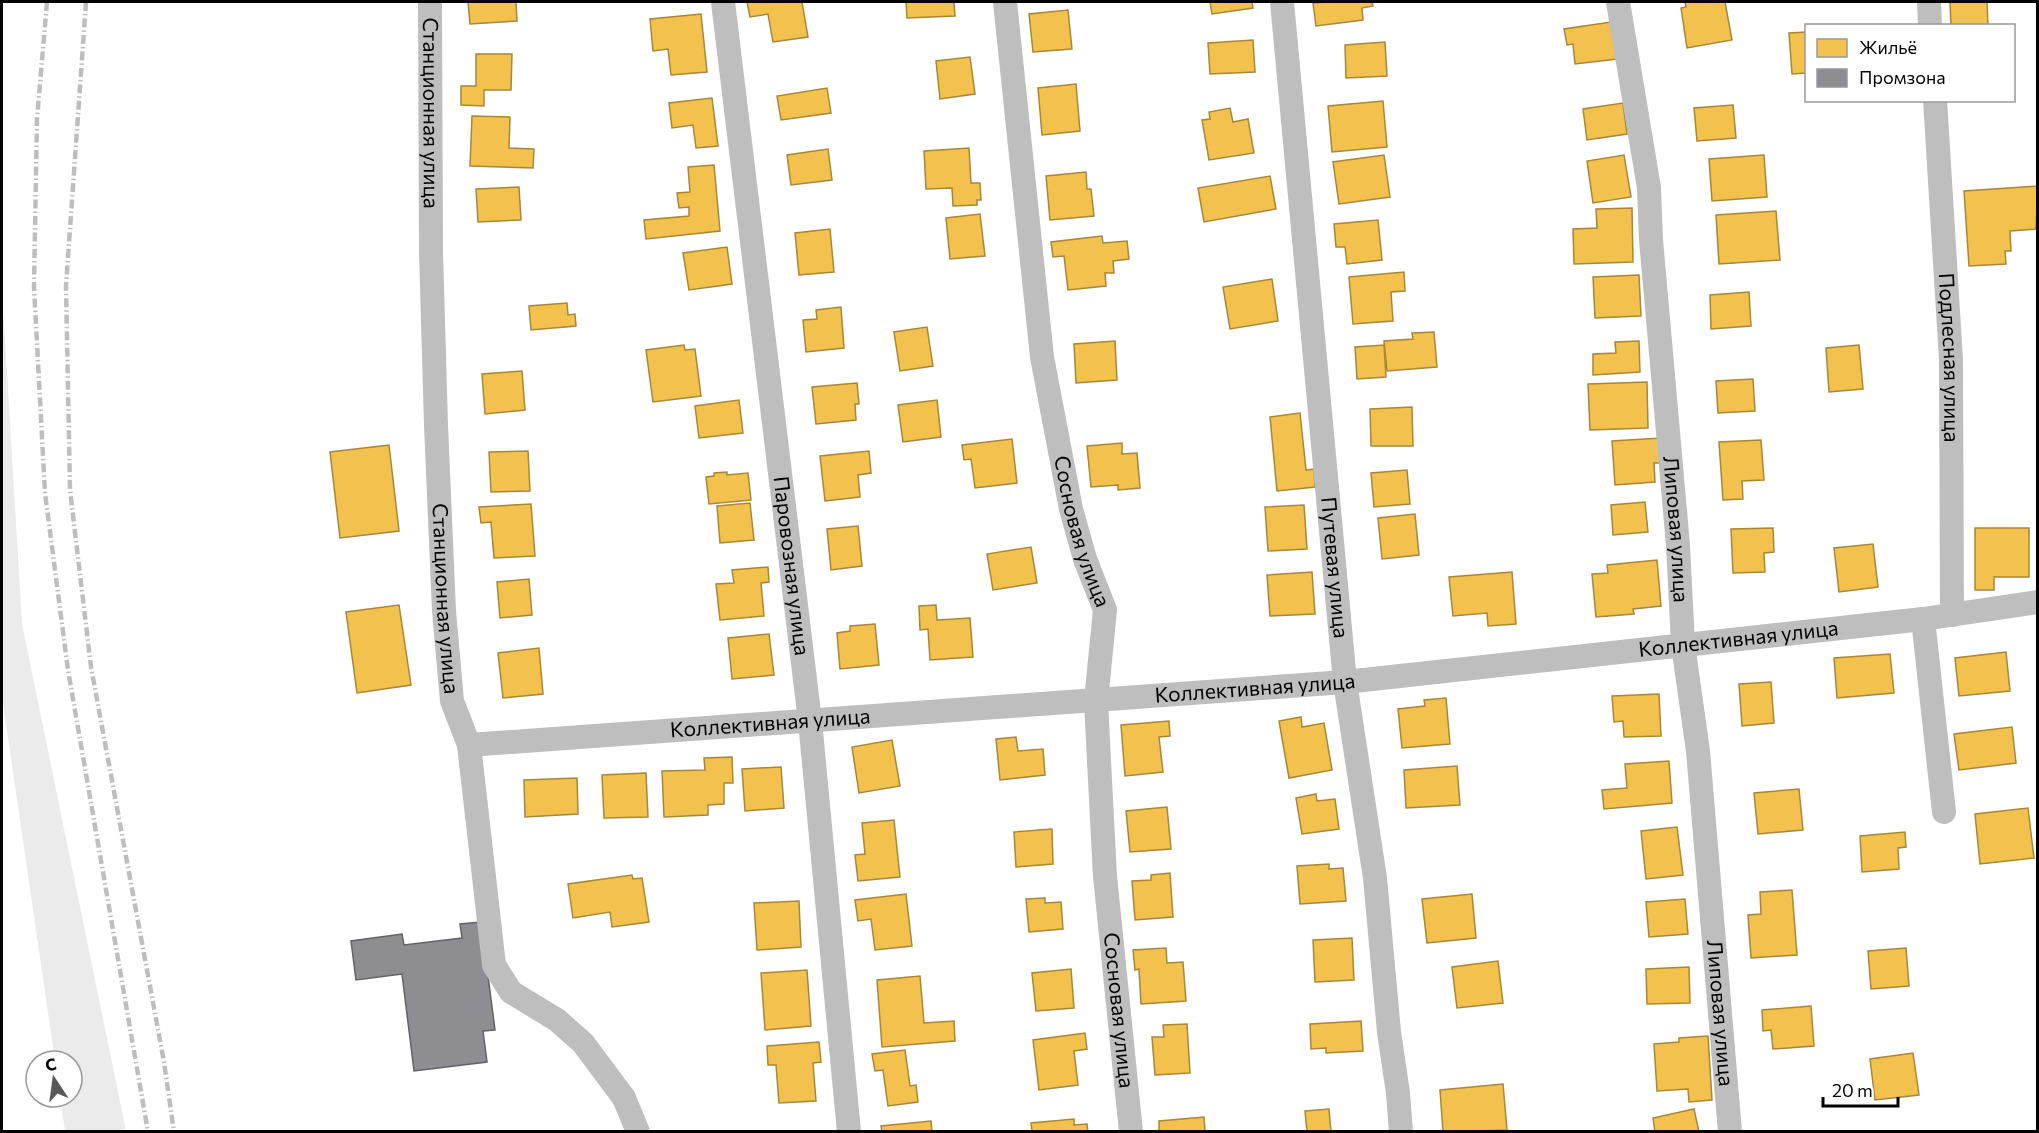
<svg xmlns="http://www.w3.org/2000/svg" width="2039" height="1133" font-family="Commissioner,sans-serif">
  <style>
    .green { fill: #ebebeb }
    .homes { fill: #f2c14e; stroke: #a98737; stroke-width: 1.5 }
    .industry { fill: #8d8d92; stroke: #636366; stroke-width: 1.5 }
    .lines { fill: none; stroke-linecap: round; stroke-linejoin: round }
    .minor { stroke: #bebebe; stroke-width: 24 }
    .rail { stroke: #bebebe; stroke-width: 4.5; stroke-dasharray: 9 3 1.5 3; stroke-linecap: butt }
    .labels { text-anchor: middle; stroke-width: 6; stroke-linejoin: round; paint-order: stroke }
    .street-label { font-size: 21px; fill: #000; stroke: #fff }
  </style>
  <rect width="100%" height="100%" fill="#fff"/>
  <!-- green -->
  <path class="green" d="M2,288L22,624L126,1131H65L60,1097H72V1061H55L2,696Z"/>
  <!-- homes -->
  <g class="homes">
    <path d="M468,2H516L517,21L470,24Z"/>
    <path d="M747,2H802L808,37L773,42L768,14L750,17Z"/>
    <path d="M906,2H954L955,16L907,18Z"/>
    <path d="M1210,2H1252L1253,8L1212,14Z"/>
    <path d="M1326,2H1372L1373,6L1362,8L1363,20L1316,26L1313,3Z"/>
    <path d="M1685,2H1725L1732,40L1687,48L1681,8L1686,7Z"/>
    <path d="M1950,2H1987L1988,26H1951Z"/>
    <path d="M1068,10L1072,49L1033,52L1029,14Z"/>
    <path d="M701,14L707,72L671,75L668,49L653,51L650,19Z"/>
    <path d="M1611,22L1617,59L1575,64L1573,44L1567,45L1564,29Z"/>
    <path d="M1806,32V73L1792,74L1789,33Z"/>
    <path d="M1253,40L1255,72L1210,74L1208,43Z"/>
    <path d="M1385,42L1387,76L1346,78L1345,45Z"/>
    <path d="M476,54H512L511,90H484V106L461,105V86H476Z"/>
    <path d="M970,57L975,94L940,99L936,61Z"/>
    <path d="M1076,84L1080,131L1042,135L1038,88Z"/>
    <path d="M827,88L831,113L781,120L777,96Z"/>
    <path d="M712,98L718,146L696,148L693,125L672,128L669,103Z"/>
    <path d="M1383,101L1387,147L1332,152L1328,106Z"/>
    <path d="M1623,103L1627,134L1587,140L1583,109Z"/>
    <path d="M1733,105L1736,138L1697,141L1694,108Z"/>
    <path d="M1230,108L1233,122L1248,119L1254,153L1209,160L1202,120L1210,119L1209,112Z"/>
    <path d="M472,116L510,117L509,148L534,149L533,168L470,166Z"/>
    <path d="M969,148L971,183H980L981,200H977V205L953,206L952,188L926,189L924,151Z"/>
    <path d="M828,149L832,180L791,185L787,155Z"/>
    <path d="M1384,155L1390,197L1339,204L1333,162Z"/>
    <path d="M1624,155L1631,197L1593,203L1587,161Z"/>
    <path d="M1764,155L1767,197L1712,201L1709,159Z"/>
    <path d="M714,165L720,231L646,239L644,220L689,216V207L679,208L677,193L690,192L688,167Z"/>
    <path d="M1086,172L1087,189H1091L1094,216L1050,220L1046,176Z"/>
    <path d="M1270,176L1276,209L1204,222L1198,188Z"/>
    <path d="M2038,186L2036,229L2010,231L2011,251H2005L2006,264L1969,266L1964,191Z"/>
    <path d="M519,187L521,220L478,222L476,189Z"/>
    <path d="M1632,208L1633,262L1574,264L1573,229L1597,228L1596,209Z"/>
    <path d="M1776,211L1780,260L1719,264L1716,215Z"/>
    <path d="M980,214L985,256L950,259L946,218Z"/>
    <path d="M1378,220L1382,260L1347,264L1345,247H1336L1334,224Z"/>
    <path d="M830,229L834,272L799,275L795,233Z"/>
    <path d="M1102,236L1103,243L1127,241L1129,259L1113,261L1114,273H1105L1106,286L1068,290L1064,256L1053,257L1051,242Z"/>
    <path d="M727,247L732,284L689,290L683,253Z"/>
    <path d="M1404,272L1405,291L1391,292L1393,321L1353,324L1349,277Z"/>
    <path d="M1639,275L1641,316L1595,318L1593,277Z"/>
    <path d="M1272,279L1278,321L1230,329L1223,287Z"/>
    <path d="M1749,292L1751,326L1711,329L1710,295Z"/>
    <path d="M567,303L568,315L575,314L576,326L531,330L529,306Z"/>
    <path d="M841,307L844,348L806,352L803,320L817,319L816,310Z"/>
    <path d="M927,327L933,366L900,371L894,332Z"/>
    <path d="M1434,332L1437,367L1387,371L1384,341L1413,339L1412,333Z"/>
    <path d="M1115,341L1117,380L1076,383L1074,344Z"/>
    <path d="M1639,341L1640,372L1593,375V354L1616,353L1615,342Z"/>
    <path d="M684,345L685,350L695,349L701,396L653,402L646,350Z"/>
    <path d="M1384,345L1386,377L1357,379L1355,347Z"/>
    <path d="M1859,345L1863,389L1829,392L1826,348Z"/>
    <path d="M522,371L525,410L485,414L482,374Z"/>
    <path d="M1753,379L1755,411L1718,413L1716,381Z"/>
    <path d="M1647,382L1648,428L1590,430L1588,384Z"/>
    <path d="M857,383L859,404H855L856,420L816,424L812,387Z"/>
    <path d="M739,400L743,433L699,438L695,406Z"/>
    <path d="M937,400L941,437L903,442L898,405Z"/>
    <path d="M1412,407L1413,446H1371L1370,409Z"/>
    <path d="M1300,413L1306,470L1314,469L1315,487L1277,491L1270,417Z"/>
    <path d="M1661,438L1663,463H1654L1655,482L1615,485L1612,441Z"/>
    <path d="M1012,439L1017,483L975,488L971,459L964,460L962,445Z"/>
    <path d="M1761,440L1764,480L1742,481L1743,499L1723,500L1719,442Z"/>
    <path d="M1122,443V454L1137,453L1140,488L1118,490V485L1091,487L1087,446Z"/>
    <path d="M389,445L399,531L340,538L330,452Z"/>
    <path d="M528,451L530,491L491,492L489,452Z"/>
    <path d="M869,451L871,473L858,475L860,497L825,501L820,456Z"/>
    <path d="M1407,470L1410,504L1374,507L1371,473Z"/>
    <path d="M727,472V475L748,473L751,500L709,504L706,477L714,476V473Z"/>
    <path d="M1645,502L1648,532L1613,535L1611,505Z"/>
    <path d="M750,503L754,540L720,543L717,506Z"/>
    <path d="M531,504L535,556L494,558L491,522L481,523L479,507Z"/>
    <path d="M1304,505L1307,549L1268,551L1265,507Z"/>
    <path d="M1415,514L1419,555L1382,559L1378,518Z"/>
    <path d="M858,526L862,566L831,570L827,529Z"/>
    <path d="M1773,528L1774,552L1764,553L1765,572L1733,573L1731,529Z"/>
    <path d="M1975,528H2029V577H1994V590H1975Z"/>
    <path d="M1873,544L1878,587L1839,592L1834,548Z"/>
    <path d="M1031,547L1037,583L993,590L987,554Z"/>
    <path d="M1657,560L1661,606L1633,609L1634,614L1596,617L1592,574L1608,573L1607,565Z"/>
    <path d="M768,567L769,582L761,583L764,616L720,620L716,584L734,583L732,570Z"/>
    <path d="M1312,572L1315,614L1270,616L1267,575Z"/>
    <path d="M1512,572L1516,624L1488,626L1487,613L1453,616L1449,577Z"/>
    <path d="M529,579L532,615L500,618L497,582Z"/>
    <path d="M399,605L411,685L357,693L346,612Z"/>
    <path d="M936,605L937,620L970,618L973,657L930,660L928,629L920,630L919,606Z"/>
    <path d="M875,624L879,665L840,669L837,633L850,631V626Z"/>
    <path d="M769,634L774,675L732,679L728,638Z"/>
    <path d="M539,648L543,694L503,698L498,653Z"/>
    <path d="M2006,652L2010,691L1959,696L1955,658Z"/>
    <path d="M1890,654L1894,693L1837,698L1834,658Z"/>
    <path d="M1771,682L1774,723L1742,726L1739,684Z"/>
    <path d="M1659,694L1661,736L1624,737L1623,721L1614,722L1612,696Z"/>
    <path d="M1446,698L1450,744L1402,748L1398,709L1425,706L1424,700Z"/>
    <path d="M1301,717L1302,727L1324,723L1332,770L1289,778L1279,721Z"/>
    <path d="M1169,721L1170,736L1159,737L1163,772L1125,776L1121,725Z"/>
    <path d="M2012,727L2016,763L1959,770L1954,734Z"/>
    <path d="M1016,737L1018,751L1043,749L1045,775L1000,780L996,739Z"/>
    <path d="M892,740L900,786L859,793L852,747Z"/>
    <path d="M732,757L733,783H724V804L708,805V815L664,817L662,771L705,770L704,758Z"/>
    <path d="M1669,761L1672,803L1604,809L1602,790L1627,788L1625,764Z"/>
    <path d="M1457,766L1460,805L1406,808L1404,770Z"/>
    <path d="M781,767L784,808L745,811L742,769Z"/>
    <path d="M646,773L648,817L604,818L602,775Z"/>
    <path d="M577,778L578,814L525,817L524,780Z"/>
    <path d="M1799,789L1803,830L1758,834L1754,793Z"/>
    <path d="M1316,794L1317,801L1335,799L1339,829L1302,834L1296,798Z"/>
    <path d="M1167,807L1171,849L1130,852L1126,811Z"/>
    <path d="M2028,808L2034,858L1980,864L1975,814Z"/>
    <path d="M894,820L900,877L858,881L855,855L865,854L862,823Z"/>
    <path d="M1677,827L1683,875L1646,879L1641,831Z"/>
    <path d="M1052,829L1053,864L1016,867L1014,832Z"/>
    <path d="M1905,832L1906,847L1898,848L1899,869L1862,872L1860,836Z"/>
    <path d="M1329,864V869L1343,868L1346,901L1300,904L1297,866Z"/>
    <path d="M1170,873L1173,917L1135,920L1132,881L1151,880V875Z"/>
    <path d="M632,875L633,879L642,878L649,922L612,927L610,912L573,918L568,884Z"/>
    <path d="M1792,890L1797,955L1751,958L1748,915L1761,914L1760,892Z"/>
    <path d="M906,894L912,946L875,950L871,919L858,921L855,900Z"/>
    <path d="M1472,894L1476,938L1427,943L1422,899Z"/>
    <path d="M1045,898V903L1061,902L1063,929L1029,932L1026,899Z"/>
    <path d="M1685,899L1688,934L1649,937L1646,902Z"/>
    <path d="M799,901L801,947L757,950L754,903Z"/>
    <path d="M1352,938L1354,980L1315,982L1313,940Z"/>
    <path d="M1166,948L1167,963L1183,962L1186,1001L1141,1004L1139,969L1135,970L1133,950Z"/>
    <path d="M1906,948L1909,986L1871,989L1868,951Z"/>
    <path d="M1498,961L1503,1003L1457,1008L1452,967Z"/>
    <path d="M1689,967L1690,1003L1647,1004L1646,969Z"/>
    <path d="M1071,969L1074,1008L1036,1011L1032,973Z"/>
    <path d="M807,970L811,1026L765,1030L761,973Z"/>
    <path d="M920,976L924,1023L954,1021L955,1041L882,1047L877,980Z"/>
    <path d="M1811,1006L1814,1046L1773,1049L1771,1030L1763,1031L1762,1010Z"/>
    <path d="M1361,1021L1363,1051L1326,1053V1048L1311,1049L1310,1024Z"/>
    <path d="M1187,1024L1190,1073L1155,1075L1152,1037H1164L1163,1025Z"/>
    <path d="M1085,1033L1087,1049L1074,1051L1078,1085L1039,1090L1033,1040Z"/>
    <path d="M1708,1036L1712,1100L1689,1102L1688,1089L1657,1091L1654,1044L1679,1042V1038Z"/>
    <path d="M819,1042L821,1062L813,1063L816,1101L779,1103L776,1065H768L767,1046Z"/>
    <path d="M905,1050L910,1086L916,1085L918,1102L888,1106L883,1070L875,1071L872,1054Z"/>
    <path d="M1913,1053L1919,1095L1875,1100L1870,1059Z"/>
    <path d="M1503,1084L1507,1130L1443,1132L1440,1090Z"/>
    <path d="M1329,1109L1331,1132H1307L1305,1111Z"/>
    <path d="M1694,1109L1699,1132H1655L1653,1118Z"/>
    <path d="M1204,1117L1205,1132H1159V1121Z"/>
    <path d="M1074,1119V1125L1087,1124L1088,1132H1032L1031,1123Z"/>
    <path d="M931,1121L932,1132H882L881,1126Z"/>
  </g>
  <!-- industry -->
  <path class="industry" d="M481,922L495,1030L483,1031L487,1062L414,1071L402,974L356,980L351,941L402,934L404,945L462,938L460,924Z"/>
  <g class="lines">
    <!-- minor -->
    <g class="minor">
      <path id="s1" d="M430,2L431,252L436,425L444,611L452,701L469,745L494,965L511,992L557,1020L583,1043L624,1098L638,1132"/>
      <path id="s2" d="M723,2L810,721L849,1132"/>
      <path id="s3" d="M1005,2L1042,357L1071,509L1085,559L1105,610L1096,701L1099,761L1105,876L1131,1132"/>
      <path id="s4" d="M1282,2L1345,682L1375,878L1389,1032L1398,1093L1401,1132"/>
      <path id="s5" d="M1618,2L1649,188L1651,240L1678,545L1683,645L1698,751L1730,1132"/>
      <path d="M1929,2L1930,26"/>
      <path id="s6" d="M1935,100L1951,360L1952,615"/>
      <path d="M1923,619L1944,812"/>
      <path id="s7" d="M469,745L1345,682L1923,619L2038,602"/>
    </g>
    <!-- rail -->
    <g class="rail">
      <path d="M47,2L37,119L34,287L45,493L68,670L148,1132"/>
      <path d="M86,2L66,286L70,490L91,667L164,1062L174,1132"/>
    </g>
  </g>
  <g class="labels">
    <!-- street labels -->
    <g class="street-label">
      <text dy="7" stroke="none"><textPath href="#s1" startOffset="111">Станционная улица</textPath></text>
      <text dy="7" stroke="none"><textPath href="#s6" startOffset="258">Подлесная улица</textPath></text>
      <text dy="7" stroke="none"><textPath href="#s3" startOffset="536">Сосновая улица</textPath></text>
      <text dy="7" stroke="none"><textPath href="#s5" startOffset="531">Липовая улица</textPath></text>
      <text dy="7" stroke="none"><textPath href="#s2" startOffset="568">Паровозная улица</textPath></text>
      <text dy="7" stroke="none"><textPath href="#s4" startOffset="568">Путевая улица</textPath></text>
      <text dy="7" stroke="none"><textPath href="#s1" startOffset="597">Станционная улица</textPath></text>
      <text dy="7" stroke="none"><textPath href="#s7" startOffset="1274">Коллективная улица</textPath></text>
      <text dy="7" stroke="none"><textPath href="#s7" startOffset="788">Коллективная улица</textPath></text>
      <text dy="7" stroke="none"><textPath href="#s7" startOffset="302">Коллективная улица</textPath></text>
      <text dy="7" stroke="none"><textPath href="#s3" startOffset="1020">Сосновая улица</textPath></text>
      <text dy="7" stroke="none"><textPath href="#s5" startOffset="1017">Липовая улица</textPath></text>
    </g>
  </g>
  <!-- border -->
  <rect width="2039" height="1133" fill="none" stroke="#000000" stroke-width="6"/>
  <!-- legend -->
  <rect x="1805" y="24" width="210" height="78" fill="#ffffff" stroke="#999999" stroke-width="1.5"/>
  <rect x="1817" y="39" width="30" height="18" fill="#f2c14e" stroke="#999999" stroke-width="1.5"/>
  <text x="1859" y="54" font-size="18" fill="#000000">Жильё</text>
  <rect x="1817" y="69" width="30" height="18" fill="#8d8d92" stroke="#999999" stroke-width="1.5"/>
  <text x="1859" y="84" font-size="18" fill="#000000">Промзона</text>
  <!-- north arrow -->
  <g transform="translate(54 1079) rotate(347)"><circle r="28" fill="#ffffff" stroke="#999999" stroke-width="1.5"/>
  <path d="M0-4.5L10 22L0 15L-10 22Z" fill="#595959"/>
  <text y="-9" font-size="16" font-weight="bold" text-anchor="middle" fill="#000000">С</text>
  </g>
  <!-- scale -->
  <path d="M1823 1097v9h75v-9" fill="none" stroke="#000000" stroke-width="3"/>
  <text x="1832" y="1097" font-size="18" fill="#000000" stroke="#ffffff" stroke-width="4.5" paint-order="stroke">20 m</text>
</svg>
